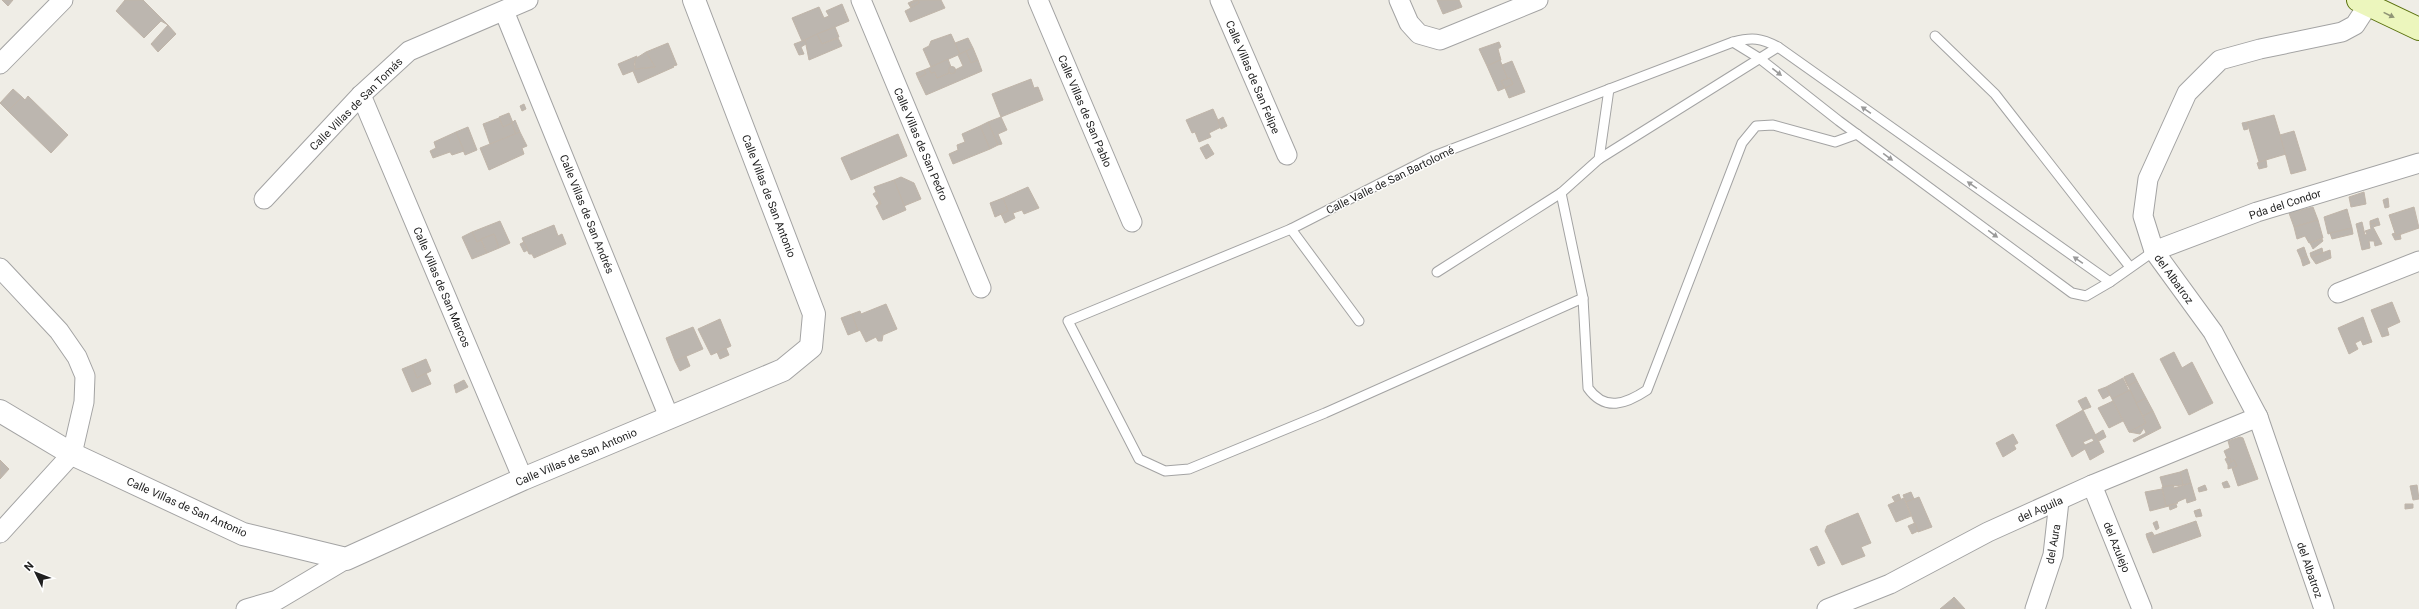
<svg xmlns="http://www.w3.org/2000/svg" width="2419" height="609" font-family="Roboto,sans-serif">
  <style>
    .building { fill: #bcb6af; stroke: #c0b5a9; fill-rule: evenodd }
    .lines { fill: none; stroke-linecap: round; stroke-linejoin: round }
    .service-casing { stroke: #a3a3a3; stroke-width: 11 }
    .minor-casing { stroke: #a3a3a3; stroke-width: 21 }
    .tertiary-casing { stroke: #a3a3a3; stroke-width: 24 }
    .secondary-casing { stroke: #59700c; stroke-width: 24 }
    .service { stroke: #fff; stroke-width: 9 }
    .minor { stroke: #fff; stroke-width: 19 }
    .tertiary { stroke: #fff; stroke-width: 22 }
    .secondary { stroke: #ecf6bd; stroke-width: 22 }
    .oneway { fill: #909576 }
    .oneway2 { fill: #9a9a9a }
    .labels { text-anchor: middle; stroke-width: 3; stroke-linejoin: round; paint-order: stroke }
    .street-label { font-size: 11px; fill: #1f1f1f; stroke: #fff }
  </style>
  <rect width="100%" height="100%" fill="#efede6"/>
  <!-- building -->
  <g class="building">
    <path d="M2,0H13L8,6Z"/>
    <path d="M125,0H143L168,25L161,21L144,38L116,11Z"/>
    <path d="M915,0H941L945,8L910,22L905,11L911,8L908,3ZM918,0L919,3L912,7L910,4Z"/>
    <path d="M918,0L919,3L912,7L910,4Z"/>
    <path d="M1437,0H1459L1462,7L1443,14Z"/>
    <path d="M842,4L849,21L802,41L792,18L819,7L824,18L829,16L826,11Z"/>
    <path d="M168,25L176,34L158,52L151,44Z"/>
    <path d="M835,27L839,37L822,44L817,34Z"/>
    <path d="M817,34L822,44L838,38L842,46L809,60L805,40Z"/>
    <path d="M951,34L960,54L931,67L923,49L929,46L931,41Z"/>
    <path d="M968,38L973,48L960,54L955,43Z"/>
    <path d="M805,40L806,44L801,47L804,54L799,55L794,44Z"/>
    <path d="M1499,42L1501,47L1498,49L1501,60L1487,66L1479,49Z"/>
    <path d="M668,43L677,65L673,66L674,67L638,83L633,71L623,75L618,64L637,56L634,64L635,69L655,67L646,52Z"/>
    <path d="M973,48L978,60L971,63L966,51Z"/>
    <path d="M966,51L971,63L978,60L982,71L926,95L918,78L926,74L924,70L929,68L931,73L935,72L937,78L949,73L952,74L955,70L963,66L958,55Z"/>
    <path d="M646,52L655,67L635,69V59Z"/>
    <path d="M948,59L951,67L949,73L937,78L935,72L931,73L929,68Z"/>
    <path d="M1500,60L1508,79L1501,81L1505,88L1498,91L1487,66Z"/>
    <path d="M1512,61L1525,92L1509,98L1505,88L1513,84L1510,78L1508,79L1502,65Z"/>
    <circle cx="952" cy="70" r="3.5"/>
    <path d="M924,70L926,74L918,78L916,73Z"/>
    <path d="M1510,78L1513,84L1505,88L1501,81Z"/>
    <path d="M1031,79L1034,88L1038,87L1043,100L1001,117L992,94Z"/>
    <path d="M13,89L22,97L8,111L0,103Z"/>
    <path d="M28,96L68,135L51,153L8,111L22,97L25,100Z"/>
    <path d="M524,104L526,109L522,111L520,106Z"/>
    <path d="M1213,109L1221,127L1209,133L1211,137L1199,142L1195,132L1192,133L1186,120Z"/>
    <path d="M509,113L513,123L503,127L499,117Z"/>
    <path d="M2274,115L2286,154L2259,162L2247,122Z"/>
    <path d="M1001,117L1007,130L998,134L1002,144L998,145L988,122Z"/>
    <path d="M1223,117L1227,126L1221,129L1218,120Z"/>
    <path d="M499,118L503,127L512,123L516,134L490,144L483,124Z"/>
    <path d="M515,120L520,132L516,134L512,123Z"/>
    <path d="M988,122L998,145L990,149L980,126Z"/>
    <path d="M2247,122L2248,129L2244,130L2242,123Z"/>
    <path d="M980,126L990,149L953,164L949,154L958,150L957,145L965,142L962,134Z"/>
    <path d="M468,127L477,150L465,155L456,132Z"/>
    <path d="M2294,131L2306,170L2291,174L2280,135Z"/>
    <path d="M456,132L464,151L452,155L450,152L433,158L430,151L436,148L434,142Z"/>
    <path d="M520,132L527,146L522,148L524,154L489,170L480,148Z"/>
    <path d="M898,134L907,156L851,180L841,158Z"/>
    <path d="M1208,144L1214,154L1206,159L1200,148Z"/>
    <path d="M2266,160L2267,167L2259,169L2257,163Z"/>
    <path d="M901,177L914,183L921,199L904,206L894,180Z"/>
    <path d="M894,180L906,210L883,220L876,206L881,204L874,187Z"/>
    <path d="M1028,187L1039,208L1024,214L1022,210L1013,213L1015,218L1005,223L1001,214L1008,211L1003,198Z"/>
    <path d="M876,192L881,204L877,206L879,203L873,194Z"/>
    <path d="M2364,192L2366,204L2351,207L2349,197Z"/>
    <path d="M1003,198L1008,211L995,217L990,203Z"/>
    <path d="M2388,198L2389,207L2385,208L2383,200Z"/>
    <path d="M2313,207L2318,220L2294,227L2289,213Z"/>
    <path d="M2414,207L2419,228L2396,236L2389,215Z"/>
    <path d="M2347,209L2352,228L2328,234L2324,217Z"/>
    <path d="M2378,218L2380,225L2376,226L2375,223L2370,224V221Z"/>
    <path d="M2318,220L2323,238L2309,243L2305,236L2297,239L2294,227Z"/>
    <path d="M500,221L510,243L499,248L494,234L477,242L472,232Z"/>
    <path d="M2362,222L2365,235L2367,234L2365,231L2371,229L2370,224L2375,223L2376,226L2373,227L2382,244L2375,246L2374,241H2369L2370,248L2362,250L2356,224Z"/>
    <path d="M554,225L558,236L562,234L566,244L534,258L532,254H529L522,238Z"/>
    <path d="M2352,228L2353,234L2332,239L2330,233Z"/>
    <path d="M472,232L477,242L481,240L487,253L472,259L462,237Z"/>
    <path d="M2395,233L2396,236L2400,234L2401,239L2395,240L2392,234Z"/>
    <path d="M494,234L499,248L487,253L481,239Z"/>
    <path d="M2322,239L2323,241L2313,249L2310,243Z"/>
    <path d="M524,242L528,250L524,252L520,244Z"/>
    <path d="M2304,247L2307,256L2301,259L2297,250Z"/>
    <path d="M2322,248L2323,253L2311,257L2310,253Z"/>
    <path d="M2330,250L2331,258L2316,264L2311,257Z"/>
    <path d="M2307,256L2310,263L2303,266L2301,259Z"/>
    <path d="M2392,302L2400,322L2387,328L2389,335L2382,337L2371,310Z"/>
    <path d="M886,304L897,329L883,335L882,341H878L876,337L866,342L860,330L858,331L852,314L860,311L861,314Z"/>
    <path d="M852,314L858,331L848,335L841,318Z"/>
    <path d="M2363,317L2372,342L2363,345L2361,340L2355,343L2358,349L2349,354L2338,328Z"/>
    <path d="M720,319L731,346L711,355L698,329Z"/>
    <path d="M693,327L703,349L675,361L666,338Z"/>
    <path d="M726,348L729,355L720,359L717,352Z"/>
    <path d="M2174,352L2182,368L2192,362L2213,403L2189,415L2160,359Z"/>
    <path d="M686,356L690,366L680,371L675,361Z"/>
    <path d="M426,359L431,371L417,378L412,365Z"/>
    <path d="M412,365L417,378L426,373L431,384L412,392L402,369Z"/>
    <path d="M2133,373L2137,381L2128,386L2124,377Z"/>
    <path d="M2124,377L2128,386L2137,381L2146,398L2136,403Z"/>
    <path d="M2123,378L2129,391L2112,399L2106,387Z"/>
    <path d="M464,380L468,387L456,393L454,385Z"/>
    <path d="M2106,387L2110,395L2103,399L2098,390Z"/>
    <path d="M2130,390L2146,423L2129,432L2112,399Z"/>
    <path d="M2086,397L2091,407L2083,410L2078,401Z"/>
    <path d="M2146,398L2153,411L2143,416L2136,403Z"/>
    <path d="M2113,401L2123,421L2109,428L2098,408Z"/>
    <path d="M2083,410L2104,452L2090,460L2085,449L2072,457L2056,425ZM2092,438L2094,441L2085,445L2083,442Z"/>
    <path d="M2153,411L2161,428L2134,442L2133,440L2146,433L2144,428L2140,434L2129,432L2146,423L2143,416Z"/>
    <path d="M2103,430L2106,437L2099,441L2095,435Z"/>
    <path d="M2013,434L2018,443L2014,445L2016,449L2003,457L1996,443Z"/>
    <path d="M2240,437L2243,438L2258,479L2238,486L2232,468L2237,466L2234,460L2231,462L2229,457L2227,458L2224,451L2230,448L2228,441Z"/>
    <path d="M2229,457L2232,464L2228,465L2225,459Z"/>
    <path d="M0,460L9,469L0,479Z"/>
    <path d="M2234,460L2237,466L2228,469V465Z"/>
    <path d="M2187,469L2191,483L2183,485L2180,472Z"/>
    <path d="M2180,472L2183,485L2163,487L2160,477Z"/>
    <path d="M2227,481L2230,487L2224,488L2222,483Z"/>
    <path d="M2191,483L2196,500L2187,503L2186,498L2177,502L2178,503L2166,506L2162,487L2173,485L2174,488Z"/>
    <path d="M2205,485L2207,490L2199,492L2198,488Z"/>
    <path d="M2417,485L2419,499L2413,500L2410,486Z"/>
    <path d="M2162,489L2166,506L2176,504L2177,507L2170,510L2169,506L2150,511L2145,492Z"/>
    <path d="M1911,492L1914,499L1906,502L1903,495Z"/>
    <path d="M1899,494L1901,500L1895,502L1892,497Z"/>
    <path d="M1919,497L1932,527L1918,532L1906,502Z"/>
    <path d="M1904,498L1911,516L1896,522L1888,505Z"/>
    <path d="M2405,504H2413V508L2405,509Z"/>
    <path d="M2200,509L2202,516L2196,517L2194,511Z"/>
    <path d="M1858,513L1871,543L1861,547L1865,556L1842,565L1825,531L1827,526Z"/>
    <path d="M2157,521L2159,528L2156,530L2153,523Z"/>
    <path d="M2196,521L2201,536L2153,553L2147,538Z"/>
    <path d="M1915,523L1918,531L1912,534L1908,526Z"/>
    <path d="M2152,532L2154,535L2147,538L2146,534Z"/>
    <path d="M1817,546L1825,563L1818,566L1810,549Z"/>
    <path d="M1954,597L1965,609H1960L1952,599Z"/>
    <path d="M1952,599L1960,609H1940Z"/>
  </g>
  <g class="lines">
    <!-- service casing -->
    <g class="service-casing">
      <g id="service">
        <path d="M1935,36L1995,94L2130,267"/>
        <path d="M1733,42L1759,58L1839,121L2072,293L2086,296L2110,282L2154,251"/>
        <path d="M1599,159L1778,47"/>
        <path d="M1561,193L1583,298L1325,413L1189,469L1165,471L1139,459L1068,321L1291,229L1434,156L1733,42C1752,37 1761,38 1778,47L2110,282"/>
        <path d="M1291,229L1359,321"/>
        <path d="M1437,272L1561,193L1599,159L1609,89"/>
        <path d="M1583,298L1588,388C1605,412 1626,404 1647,390L1742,143L1756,126L1773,125L1835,142L1857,134"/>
      </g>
    </g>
    <!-- minor casing -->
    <g class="minor-casing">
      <g id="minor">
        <path d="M861,0L981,288"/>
        <path d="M1038,0L1132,222"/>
        <path d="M1220,0L1287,155"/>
        <path d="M1399,0L1409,23L1419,34L1440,40L1538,0"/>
        <path d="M504,11L669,417"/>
        <path d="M0,64L63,0"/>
        <path d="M361,95L523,479"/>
        <path d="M264,199L361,95L409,51L528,0"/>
        <path d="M2154,251L2257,212L2419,163"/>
        <path d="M0,268L59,331L77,357L85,376L84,402L72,454L0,533"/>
        <path d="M2338,293L2419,261"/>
        <path d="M2092,485L2142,609"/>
        <path d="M246,609L277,600L346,559"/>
        <path d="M1827,609L1890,584L1988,532L2092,485L2258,417"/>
        <path d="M2035,609L2053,555L2059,501"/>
        <path d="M2324,609L2258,417L2213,332L2154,251L2143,216L2148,179L2187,93L2220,60L2260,49L2342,32L2355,25L2368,5"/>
      </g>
    </g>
    <!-- tertiary casing -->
    <g class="tertiary-casing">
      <path id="tertiary" d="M0,411L72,454L243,534L346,559L523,479L783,370L811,347L814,314L694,0"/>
    </g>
    <!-- secondary casing -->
    <g class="secondary-casing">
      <path id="secondary" d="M2358,0L2419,29"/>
    </g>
    <!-- service -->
    <use href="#service" class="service"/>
    <!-- minor -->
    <use href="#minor" class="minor"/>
    <!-- tertiary -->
    <use href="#tertiary" class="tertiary"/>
    <!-- secondary -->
    <use href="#secondary" class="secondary"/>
  </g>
  <!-- one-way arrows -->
  <defs><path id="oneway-solid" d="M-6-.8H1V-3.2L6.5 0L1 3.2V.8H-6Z"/></defs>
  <use class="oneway" href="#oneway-solid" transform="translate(2389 15) rotate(26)"/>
  <g class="oneway2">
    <use href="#oneway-solid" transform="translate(1777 72) rotate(38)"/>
    <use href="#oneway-solid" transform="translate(1866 110) rotate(-145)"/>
    <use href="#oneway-solid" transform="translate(1888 157) rotate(36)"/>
    <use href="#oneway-solid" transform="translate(1972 185) rotate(-145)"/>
    <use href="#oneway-solid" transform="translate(1993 234) rotate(36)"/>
    <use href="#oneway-solid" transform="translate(2078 260) rotate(-145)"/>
  </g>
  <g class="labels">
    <!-- street labels -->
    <g class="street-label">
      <text transform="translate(1253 77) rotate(67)" y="4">Calle Villas de San Felipe</text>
      <text transform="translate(356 104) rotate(-45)" y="4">Calle Villas de San Tomás</text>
      <text transform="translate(1085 111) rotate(67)" y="4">Calle Villas de San Pablo</text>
      <text transform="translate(921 144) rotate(67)" y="4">Calle Villas de San Pedro</text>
      <text transform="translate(1390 180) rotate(-26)" y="4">Calle Valle de San Bartolomé</text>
      <text transform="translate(769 196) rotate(69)" y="4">Calle Villas de San Antonio</text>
      <text transform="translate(2285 204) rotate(-18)" y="4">Pda del Condor</text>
      <text transform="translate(587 214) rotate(68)" y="4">Calle Villas de San Andrés</text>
      <text transform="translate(2174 279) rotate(54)" y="4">del Albatroz</text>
      <text transform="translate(442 287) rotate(67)" y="4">Calle Villas de San Marcos</text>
      <text transform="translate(576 457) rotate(-23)" y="4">Calle Villas de San Antonio</text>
      <text transform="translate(187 507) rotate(24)" y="4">Calle Villas de San Antonio</text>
      <text transform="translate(2040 509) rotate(-24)" y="4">del Aguila</text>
      <text transform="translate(2053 544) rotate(-80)" y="4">del Aura</text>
      <text transform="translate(2117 547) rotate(68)" y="4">del Azulejo</text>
      <text transform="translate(2310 570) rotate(71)" y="4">del Albatroz</text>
    </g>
  </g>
  <!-- north arrow -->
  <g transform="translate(36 573) rotate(313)" stroke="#ffffff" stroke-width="3" paint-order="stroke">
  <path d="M0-3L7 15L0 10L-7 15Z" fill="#1f1f1f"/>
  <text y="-6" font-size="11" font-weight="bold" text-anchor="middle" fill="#1f1f1f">N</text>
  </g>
</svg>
